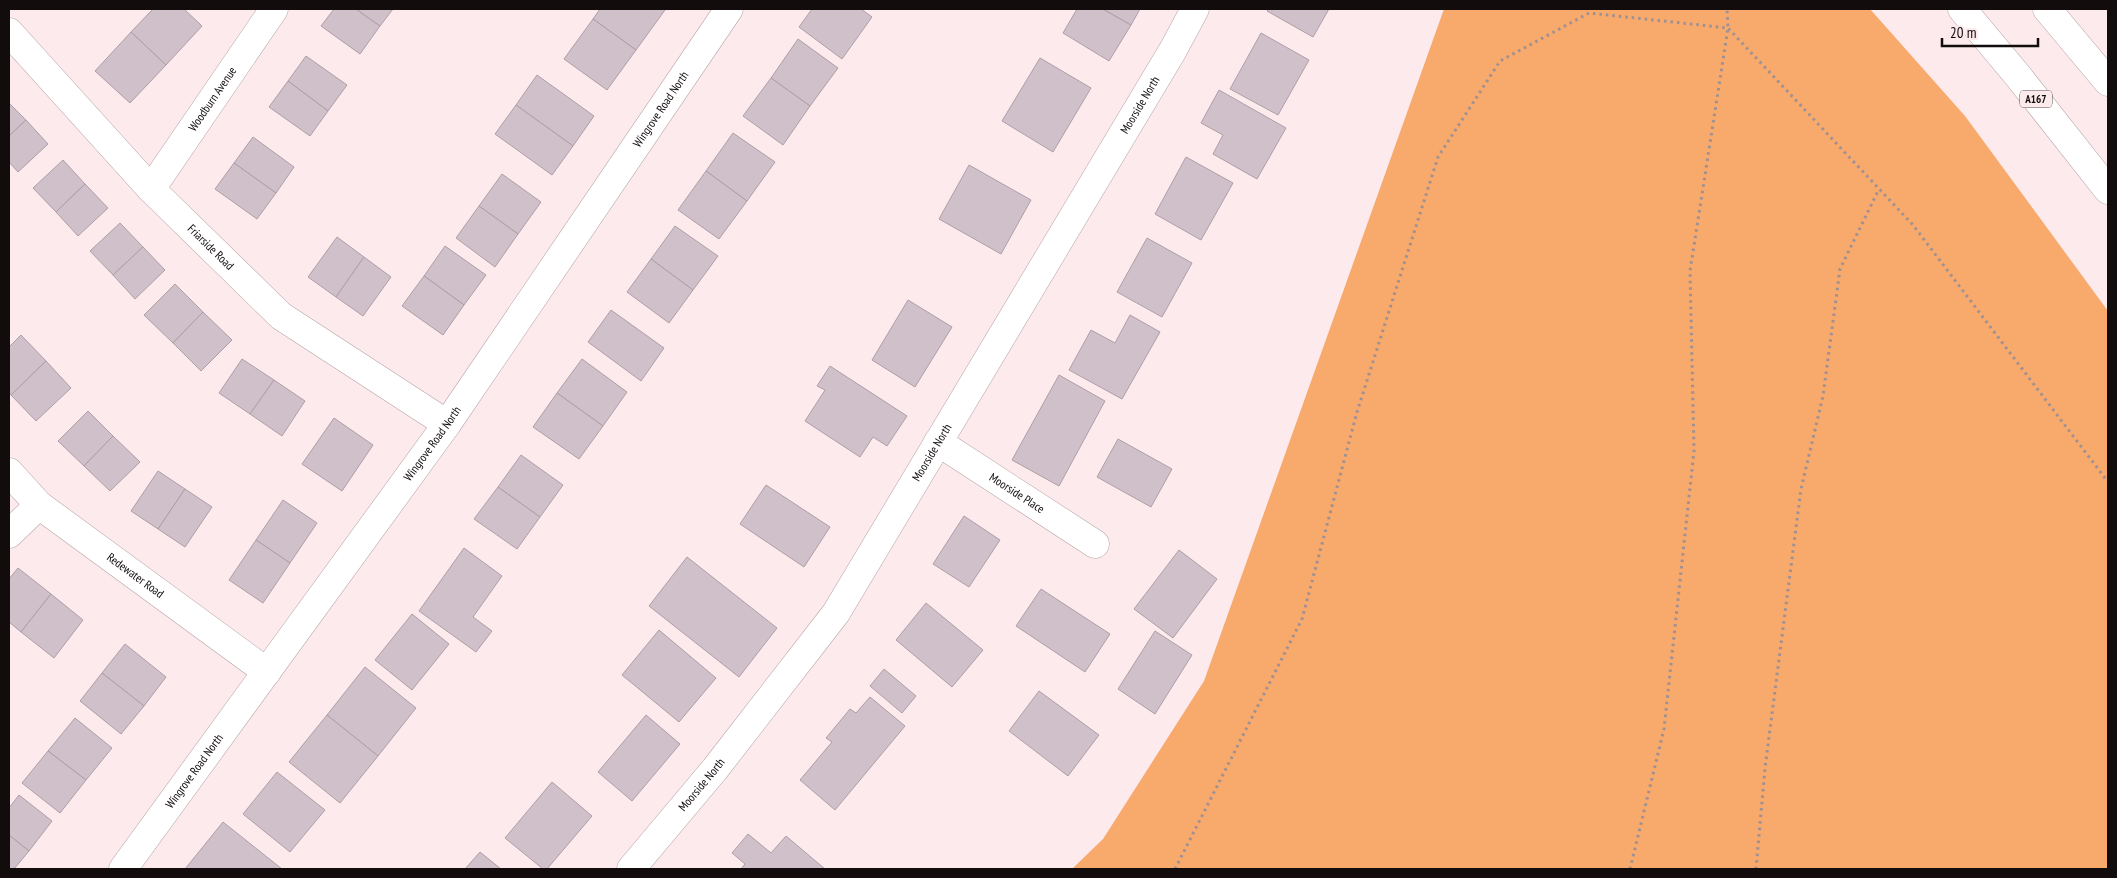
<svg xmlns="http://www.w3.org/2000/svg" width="2117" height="878" font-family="'PT Sans Narrow',sans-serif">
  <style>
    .green { fill: #f8a96c }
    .building { fill: #d0c0c9; stroke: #ad9ea7 }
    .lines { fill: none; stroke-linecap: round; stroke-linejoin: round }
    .minor-casing { stroke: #b5a3a6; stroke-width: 29 }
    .highway-casing { stroke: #b5a3a6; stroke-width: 29 }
    .path { stroke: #9e9093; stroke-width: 3; stroke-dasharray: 2.5 4; stroke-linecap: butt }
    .minor { stroke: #fff; stroke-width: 28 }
    .highway { stroke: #fff; stroke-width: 28 }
    .labels { text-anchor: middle; stroke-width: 5; stroke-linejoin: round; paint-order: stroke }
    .shield { fill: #fdeaed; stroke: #584f50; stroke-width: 1 }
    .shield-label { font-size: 11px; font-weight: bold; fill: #120c0d }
    .street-label { font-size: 12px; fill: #120c0d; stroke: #fdeaed }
  </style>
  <rect width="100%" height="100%" fill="#fdeaed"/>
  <!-- green -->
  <path class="green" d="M1444,9H1870L1965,116L2108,311V869H1072L1103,839L1204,681Z"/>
  <!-- building -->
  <g class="building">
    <path d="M153,9H184L202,26L166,65L131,32Z"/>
    <path d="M334,9H356L380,26L360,54L321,26Z"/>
    <path d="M356,9H393L380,26Z"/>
    <path d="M600,9H664L665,10L636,50L593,19Z"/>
    <path d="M812,9H861L872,17L842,59L799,27Z"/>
    <path d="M1077,9H1103L1131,25L1109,61L1063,33Z"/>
    <path d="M1103,9H1140L1131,25Z"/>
    <path d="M1269,9H1329L1313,37L1267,11Z"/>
    <path d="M593,19L636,50L607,90L564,59Z"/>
    <path d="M131,32L166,65L130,103L95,71Z"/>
    <path d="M1261,33L1309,60L1278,115L1230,89Z"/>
    <path d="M798,39L838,68L810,106L771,78Z"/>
    <path d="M306,56L347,85L328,111L288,81Z"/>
    <path d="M1040,58L1091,88L1053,152L1002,121Z"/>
    <path d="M537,75L594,116L573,146L516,105Z"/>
    <path d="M771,78L810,106L783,145L743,116Z"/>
    <path d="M288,81L328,111L310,136L269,107Z"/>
    <path d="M1219,90L1286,128L1257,179L1213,154L1223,135L1201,123Z"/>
    <path d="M9,103L26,120L9,136Z"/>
    <path d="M516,105L573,146L552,175L495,134Z"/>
    <path d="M26,120L48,144L18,172L9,162V136Z"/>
    <path d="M733,133L775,162L747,201L706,171Z"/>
    <path d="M253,137L294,167L276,193L234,163Z"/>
    <path d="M1186,157L1233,183L1201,240L1155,214Z"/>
    <path d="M63,160L85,184L56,212L33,188Z"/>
    <path d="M234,163L276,193L257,219L215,189Z"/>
    <path d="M969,165L1031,200L1001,254L939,219Z"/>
    <path d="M706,171L747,201L719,239L678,210Z"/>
    <path d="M502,174L541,202L518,234L479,206Z"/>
    <path d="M85,184L108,208L78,236L56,212Z"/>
    <path d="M479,206L518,234L495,267L456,238Z"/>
    <path d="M120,223L143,247L113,275L90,251Z"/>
    <path d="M675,226L718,256L693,290L651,259Z"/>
    <path d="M337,237L364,257L336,297L308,277Z"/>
    <path d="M1147,238L1192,263L1162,317L1117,292Z"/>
    <path d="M445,246L486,275L464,305L424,276Z"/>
    <path d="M143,247L165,270L135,299L113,275Z"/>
    <path d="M364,257L391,277L363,316L336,297Z"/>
    <path d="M651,259L693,290L669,323L627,292Z"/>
    <path d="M424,276L464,305L443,335L402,306Z"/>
    <path d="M175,284L203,312L173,343L144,315Z"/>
    <path d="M908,300L952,327L915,387L872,360Z"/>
    <path d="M611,310L664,348L641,381L588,342Z"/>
    <path d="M203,312L232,340L201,371L173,343Z"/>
    <path d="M1130,315L1160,332L1122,399L1069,370L1091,330L1115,343Z"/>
    <path d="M21,335L46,361L11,395L9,392V347Z"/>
    <path d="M242,359L274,380L250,414L219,393Z"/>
    <path d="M582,359L627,392L603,426L557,393Z"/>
    <path d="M46,361L71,388L36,421L11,395Z"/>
    <path d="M830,366L907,416L887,446L873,437L860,457L805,421L825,390L817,386Z"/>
    <path d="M1059,375L1105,401L1059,486L1012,460Z"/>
    <path d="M274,380L305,401L282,436L250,414Z"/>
    <path d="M557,393L603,426L579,459L533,427Z"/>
    <path d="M88,411L113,436L84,466L58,441Z"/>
    <path d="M334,418L373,445L342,491L302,464Z"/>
    <path d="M113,436L140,462L110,491L84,466Z"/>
    <path d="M1118,439L1172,469L1151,507L1097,477Z"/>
    <path d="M521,455L563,485L540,517L498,487Z"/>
    <path d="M158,471L185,489L158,529L131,511Z"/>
    <path d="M766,485L830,527L804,567L740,524Z"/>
    <path d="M498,487L540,517L517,549L474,519Z"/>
    <path d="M185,489L212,507L185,547L158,529Z"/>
    <path d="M283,500L317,523L290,563L256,540Z"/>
    <path d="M964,516L1000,540L969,587L933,564Z"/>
    <path d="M256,540L290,563L263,603L229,580Z"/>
    <path d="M464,548L502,576L473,617L492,631L476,652L419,611Z"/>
    <path d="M1179,550L1217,579L1173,638L1134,609Z"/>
    <path d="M687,557L777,628L739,677L649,606Z"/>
    <path d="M18,568L51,594L21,632L9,622V579Z"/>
    <path d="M1041,589L1110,634L1085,672L1016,626Z"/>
    <path d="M51,594L83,620L54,658L21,632Z"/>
    <path d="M926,603L983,650L952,687L896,640Z"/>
    <path d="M412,614L449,644L412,690L375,660Z"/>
    <path d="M659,630L716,678L679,722L622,675Z"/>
    <path d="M1155,631L1192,655L1155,714L1118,689Z"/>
    <path d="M125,644L166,677L144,706L102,673Z"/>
    <path d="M365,667L416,708L378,756L327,715Z"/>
    <path d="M884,669L916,696L902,713L870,686Z"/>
    <path d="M102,673L144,706L121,734L80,701Z"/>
    <path d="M1039,691L1099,735L1068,776L1009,731Z"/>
    <path d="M870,697L905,726L835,810L800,780L832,742L826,738L850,709L856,713Z"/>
    <path d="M327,715L378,756L340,803L289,762Z"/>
    <path d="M646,715L680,744L632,801L598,772Z"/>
    <path d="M75,718L112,748L86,780L48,751Z"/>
    <path d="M48,751L86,780L60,813L22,783Z"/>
    <path d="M277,772L325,810L290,852L243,814Z"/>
    <path d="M552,782L592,816L547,869H543L505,838Z"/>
    <path d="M19,795L52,821L29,851L9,835V808Z"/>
    <path d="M223,822L282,869H185Z"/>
    <path d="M748,834L771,853L786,836L825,869H741L745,864L732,853Z"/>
    <path d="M9,835L29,851L14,869H9Z"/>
    <path d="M480,852L501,869H465Z"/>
  </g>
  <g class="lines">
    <!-- minor casing -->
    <g class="minor-casing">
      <g id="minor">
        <path id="s1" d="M9,32L151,189L281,316L447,424"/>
        <path id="s2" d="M151,189L274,9"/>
        <path id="s3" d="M938,442L1095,544"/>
        <path id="s4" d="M9,472L39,505L267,672"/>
        <path d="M9,534L39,505"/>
        <path id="s5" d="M123,869L447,424L729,9"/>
        <path id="s6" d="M631,869L715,769L836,613L1173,50L1195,9"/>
      </g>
    </g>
    <!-- highway casing -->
    <g class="highway-casing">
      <g id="highway">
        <path d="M1962,9L2018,76L2108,190"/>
        <path d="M2047,9L2108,82"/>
      </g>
    </g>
    <!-- path -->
    <g class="path">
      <path d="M1175,869L1302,619L1357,412L1438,157L1500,61L1589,13L1728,28L1913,225L2108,482"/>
      <path d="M1630,869L1664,729L1694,451L1690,271L1728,28L1727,9"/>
      <path d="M1756,869L1765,768L1801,489L1823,396L1840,269L1879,189"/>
    </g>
    <!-- minor -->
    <use href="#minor" class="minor"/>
    <!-- highway -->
    <use href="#highway" class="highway"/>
  </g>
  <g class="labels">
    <!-- shield labels -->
    <rect class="shield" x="2020" y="90.5" width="32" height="17" rx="4"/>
    <g class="shield-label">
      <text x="2036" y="103">A167</text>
    </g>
    <!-- street labels -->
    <g class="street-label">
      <text dy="4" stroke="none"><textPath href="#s2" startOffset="109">Woodburn Avenue</textPath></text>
      <text dy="4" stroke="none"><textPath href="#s6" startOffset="920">Moorside North</textPath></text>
      <text dy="4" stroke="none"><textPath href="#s5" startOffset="931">Wingrove Road North</textPath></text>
      <text dy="4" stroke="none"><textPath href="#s1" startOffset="295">Friarside Road</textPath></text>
      <text dy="4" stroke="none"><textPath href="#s5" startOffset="526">Wingrove Road North</textPath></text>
      <text dy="4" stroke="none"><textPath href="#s6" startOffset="515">Moorside North</textPath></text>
      <text dy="4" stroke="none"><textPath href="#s3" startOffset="94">Moorside Place</textPath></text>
      <text dy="4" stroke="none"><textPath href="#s4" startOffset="164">Redewater Road</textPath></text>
      <text dy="4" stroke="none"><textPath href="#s5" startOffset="121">Wingrove Road North</textPath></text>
      <text dy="4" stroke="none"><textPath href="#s6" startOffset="110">Moorside North</textPath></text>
    </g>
  </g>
  <!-- border -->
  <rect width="2117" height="878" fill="none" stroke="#120c0d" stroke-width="20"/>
  <!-- scale -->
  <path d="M1942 38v8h96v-8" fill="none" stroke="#120c0d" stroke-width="2.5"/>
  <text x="1950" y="38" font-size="15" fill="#120c0d" stroke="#fdeaed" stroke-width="4" paint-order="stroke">20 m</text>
</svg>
